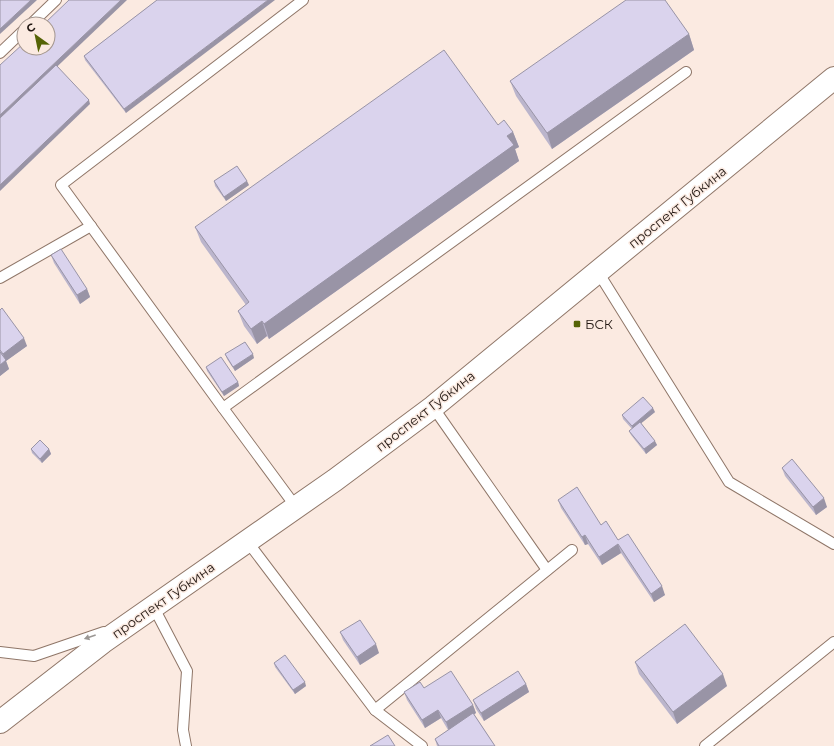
<svg xmlns="http://www.w3.org/2000/svg" width="834" height="746" font-family="Montserrat,sans-serif">
  <style>
    .lines { fill: none; stroke-linecap: round; stroke-linejoin: round }
    .lane-casing { stroke: #8f7668; stroke-width: 12 }
    .secondary-casing { stroke: #8f7668; stroke-width: 24 }
    .lane { stroke: #fff; stroke-width: 10 }
    .secondary { stroke: #fff; stroke-width: 22 }
    .wall { fill: #bbb5cc }
    .shaded-wall { fill: #9994a6 }
    .building { fill: #dad3ed; stroke: #9994a6 }
    .oneway { fill: #9b9794 }
    .poi-dot { fill: #556306; stroke: #fbeae1; stroke-width: 1.5 }
    .labels { text-anchor: middle; stroke-width: 3; stroke-linejoin: round; paint-order: stroke }
    .street-label { font-size: 13px; fill: #211712; stroke: #fbeae1 }
    .poi-label { font-size: 13px; fill: #211712; stroke: #fbeae1; text-anchor: start }
  </style>
  <rect width="100%" height="100%" fill="#fbeae1"/>
  <g class="lines">
    <!-- lane casing -->
    <g class="lane-casing">
      <g id="lane">
        <path d="M303,0L61,185L223,408L686,72"/>
        <path d="M31,24L56,0"/>
        <path d="M0,53L24,30"/>
        <path d="M598,272L729,482L834,544"/>
        <path d="M0,278L91,226"/>
        <path d="M433,407L547,570"/>
        <path d="M223,408L296,507"/>
        <path d="M247,541L375,710L422,746"/>
        <path d="M153,606L187,671L183,730L186,746"/>
        <path d="M0,652L34,656L104,632"/>
        <path d="M375,710L572,550"/>
        <path d="M705,746L834,642"/>
      </g>
    </g>
    <!-- secondary casing -->
    <g class="secondary-casing">
      <path id="secondary" d="M0,722L103,642L335,480L433,407L834,78"/>
    </g>
    <!-- lane -->
    <use href="#lane" class="lane"/>
    <!-- secondary -->
    <use href="#secondary" class="secondary"/>
  </g>
  <!-- wall -->
  <g class="wall">
    <path d="M157,0L126,113L85,60L84,56Z"/>
    <path d="M689,34L694,50L552,149L516,96L510,81Z"/>
    <path d="M498,125L513,132L519,147L515,149L519,161L269,339L267,336L257,344L244,326L238,311L246,305L201,242L195,227Z"/>
    <path d="M214,181L249,185L226,201L215,186Z"/>
    <path d="M51,255L87,289L90,297L80,304L54,263Z"/>
    <path d="M0,310L27,346L6,361L9,369L0,376Z"/>
    <path d="M225,354L254,358L235,371L227,359Z"/>
    <path d="M206,367L238,382L239,386L224,396L207,371Z"/>
    <path d="M655,412L641,423L657,445L646,454L631,435L629,431L632,429L623,419L622,415Z"/>
    <path d="M31,449H49L51,454L42,463L32,453Z"/>
    <path d="M782,468L827,507L816,515L785,476Z"/>
    <path d="M558,500L601,525L618,540L665,595L654,602L621,553L602,565L588,544L585,545L561,508Z"/>
    <path d="M340,632L379,653L360,665L343,640Z"/>
    <path d="M635,662L727,686L677,724L639,674Z"/>
    <path d="M274,663L306,686L295,694L275,667Z"/>
    <path d="M526,684L529,692L484,721L476,709L473,700Z"/>
    <path d="M424,688L473,705L476,713L474,714L495,746H437L435,739L448,730L441,718L425,728L407,700L404,692Z"/>
  </g>
  <!-- shaded-wall -->
  <g class="shaded-wall">
    <path d="M31,0H37L0,34V29Z"/>
    <path d="M121,0H127L0,121V115Z"/>
    <path d="M268,0H275L126,113L124,109Z"/>
    <path d="M689,34L694,50L552,149L547,133Z"/>
    <path d="M89,100L90,104L0,191V185Z"/>
    <path d="M513,132L519,147L515,149L519,161L269,339L264,324L507,136Z"/>
    <path d="M247,181L249,185L226,201L224,197Z"/>
    <path d="M87,289L90,297L80,304L77,295Z"/>
    <path d="M262,321L267,336L257,344L251,329Z"/>
    <path d="M24,338L27,346L6,361L9,369L0,376V365L5,361L3,354Z"/>
    <path d="M253,354L254,358L235,371L233,367Z"/>
    <path d="M238,382L239,386L224,396L222,392Z"/>
    <path d="M653,408L655,412L633,430L632,426Z"/>
    <path d="M655,441L657,445L646,454L644,449Z"/>
    <path d="M49,449L51,454L42,463L40,459Z"/>
    <path d="M824,498L827,507L816,515L813,507Z"/>
    <path d="M585,535L588,544L585,545L582,537Z"/>
    <path d="M618,544L621,553L602,565L599,557Z"/>
    <path d="M662,586L665,595L654,602L651,594Z"/>
    <path d="M376,644L379,653L360,665L357,657Z"/>
    <path d="M723,674L727,686L677,724L673,712Z"/>
    <path d="M305,682L306,686L295,694L293,690Z"/>
    <path d="M526,684L529,692L484,721L481,713Z"/>
    <path d="M473,705L476,713L449,731L446,722Z"/>
    <path d="M438,710L441,718L425,728L422,720Z"/>
  </g>
  <!-- building -->
  <g class="building">
    <path d="M0,0H31L0,29Z"/>
    <path d="M69,0H121L0,115V65L24,43V48H48V24H44Z"/>
    <path d="M157,0H268L124,109L84,56Z"/>
    <path d="M626,0H665L689,34L547,133L510,81Z"/>
    <path d="M444,50L498,125L504,120L513,132L507,136L514,145L264,324L262,321L251,329L238,311L249,302L195,227Z"/>
    <path d="M56,65L89,100L0,185V118Z"/>
    <path d="M237,166L247,181L224,197L214,181Z"/>
    <path d="M61,249L87,289L77,295L51,255Z"/>
    <path d="M2,308L24,338L3,354L0,350V310Z"/>
    <path d="M245,342L253,354L233,367L225,354Z"/>
    <path d="M0,352L6,360L0,365Z"/>
    <path d="M221,357L238,382L222,392L206,367Z"/>
    <path d="M643,397L653,408L632,426L622,415Z"/>
    <path d="M640,422L655,441L644,449L629,431Z"/>
    <path d="M40,440L49,449L40,459L31,449Z"/>
    <path d="M792,459L824,498L813,507L782,468Z"/>
    <path d="M577,487L601,525L606,521L618,540L628,534L662,586L651,594L618,544L599,557L585,535L582,537L558,500Z"/>
    <path d="M360,620L376,644L357,657L340,632Z"/>
    <path d="M685,624L723,674L673,712L635,662Z"/>
    <path d="M285,655L305,682L293,690L274,663Z"/>
    <path d="M451,671L473,705L446,722L438,710L422,720L404,692L420,682L424,688Z"/>
    <path d="M518,671L526,684L481,713L473,700Z"/>
    <path d="M473,713L495,746H439L435,739Z"/>
    <path d="M388,735L395,746H370Z"/>
  </g>
  <!-- one-way arrows -->
  <defs><path id="oneway-solid" d="M-6-.8H1V-3.2L6.5 0L1 3.2V.8H-6Z"/></defs>
  <use class="oneway" href="#oneway-solid" transform="translate(90 637) rotate(161)"/>
  <!-- markers -->
  <rect class="poi-dot" x="573" y="320" width="8" height="8" rx="2"/>
  <g class="labels">
    <!-- street labels -->
    <g class="street-label">
      <text transform="translate(677 207) rotate(-39)" y="5">проспект Губкина</text>
      <text transform="translate(425 411) rotate(-38)" y="5">проспект Губкина</text>
      <text transform="translate(163 600) rotate(-35)" y="5">проспект Губкина</text>
    </g>
    <!-- poi labels -->
    <g class="poi-label">
      <text x="585" y="329">БСК</text>
    </g>
  </g>
  <!-- north arrow -->
  <g transform="translate(36 36) rotate(327)"><circle r="19" fill="#fbeae1" stroke="#a4968e"/>
  <path d="M0-3L7 15L0 10L-7 15Z" fill="#556306"/>
  <text y="-6" font-size="11" font-weight="bold" text-anchor="middle" fill="#211712">С</text>
  </g>
</svg>
